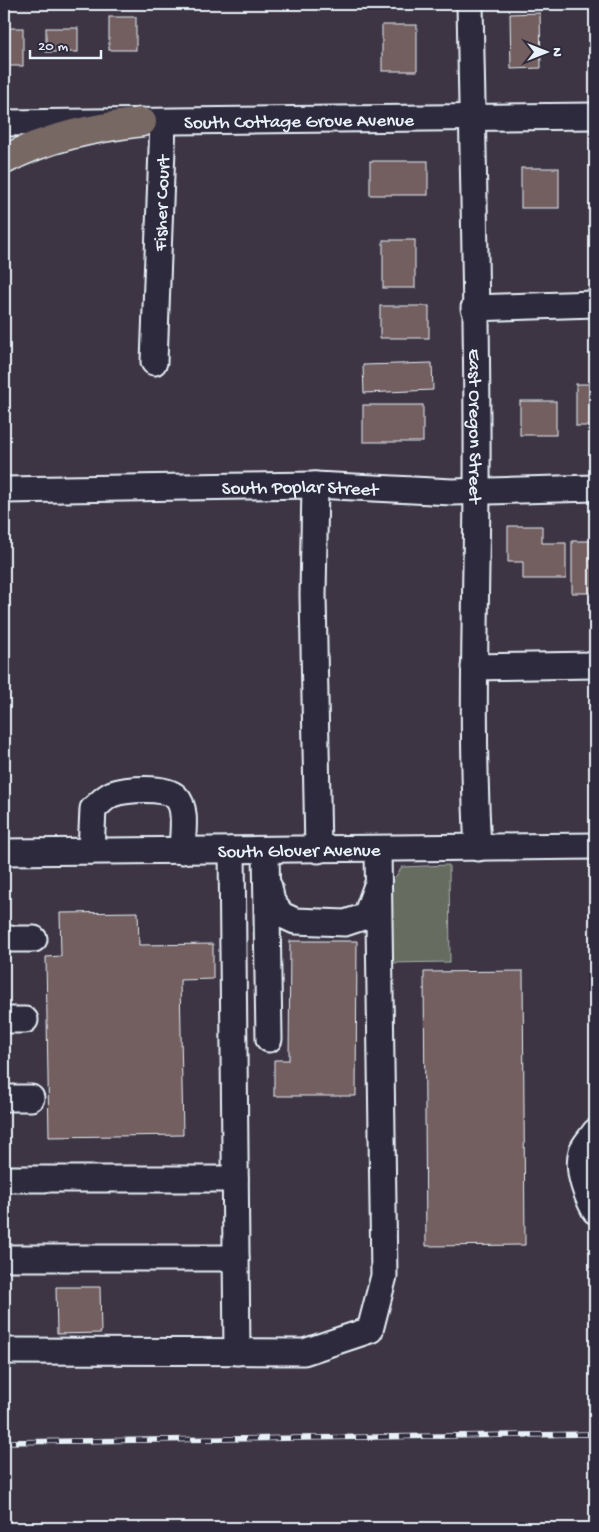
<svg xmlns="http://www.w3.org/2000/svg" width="599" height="1532" font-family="'Gochi Hand',sans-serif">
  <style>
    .green { fill: #666c5f; stroke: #a7aeac }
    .building { fill: #735f60; stroke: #e8f1f8 }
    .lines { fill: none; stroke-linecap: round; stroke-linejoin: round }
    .minor-casing { stroke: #e8f1f8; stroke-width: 29 }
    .major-casing { stroke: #e8f1f8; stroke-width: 31 }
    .minor { stroke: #2f2a3d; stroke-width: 25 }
    .major { stroke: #776864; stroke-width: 28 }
    .rail-casing { stroke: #e8f1f8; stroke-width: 5.5 }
    .rail { stroke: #2f2a3d; stroke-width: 4; stroke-dasharray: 11; stroke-linecap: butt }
    .labels { text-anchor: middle; stroke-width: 5; stroke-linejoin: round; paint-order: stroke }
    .street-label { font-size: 19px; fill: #e8f1f8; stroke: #2f2a3d }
  </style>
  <rect width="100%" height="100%" fill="#3d3544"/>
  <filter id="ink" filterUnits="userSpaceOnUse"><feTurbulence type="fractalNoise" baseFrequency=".02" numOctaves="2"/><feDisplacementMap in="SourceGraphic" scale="10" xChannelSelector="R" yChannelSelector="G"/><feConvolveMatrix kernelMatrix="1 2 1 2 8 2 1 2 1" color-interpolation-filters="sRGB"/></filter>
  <g filter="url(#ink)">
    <!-- green -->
    <path class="green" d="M449,865L450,962L387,963L390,885L402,867Z"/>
    <!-- building -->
    <g class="building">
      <path d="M540,13L541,68L511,69L510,14Z"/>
      <rect x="109" y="17" width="27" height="33"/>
      <rect x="382" y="25" width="35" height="46"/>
      <rect x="4" y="28" width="19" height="38"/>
      <rect x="46" y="28" width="32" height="24"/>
      <rect x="594" y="157" width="1" height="40"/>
      <rect x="370" y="161" width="58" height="34"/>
      <rect x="521" y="168" width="38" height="40"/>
      <rect x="383" y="240" width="32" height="48"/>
      <rect x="380" y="306" width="49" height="32"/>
      <path d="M432,363L433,390L364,393L363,365Z"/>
      <rect x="576" y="384" width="19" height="42"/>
      <rect x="520" y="401" width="36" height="34"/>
      <rect x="363" y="405" width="60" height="37"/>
      <path d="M508,526H542V543H566V579H523V562H508Z"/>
      <rect x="572" y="541" width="23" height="52"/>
      <path d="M138,912L139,945L213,944V979L180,980L183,1135L49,1137L46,957L61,956L60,913Z"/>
      <path d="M290,941H357L356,1096H274V1060H289Z"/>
      <path d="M523,971L525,1245L426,1246L424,972Z"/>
      <path d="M56,1287H100L101,1333L57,1334Z"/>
    </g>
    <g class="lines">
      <!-- minor casing -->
      <g class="minor-casing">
        <g id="minor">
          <path id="s1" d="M470,4C473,166 478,329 477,492C476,611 471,729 478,848"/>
          <path id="s2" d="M4,123L595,116"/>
          <path d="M474,308L595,304"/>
          <path id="s3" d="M154,362L163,122"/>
          <path d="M315,485L313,595L318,850"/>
          <path id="s4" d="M4,490L315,485L452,492L595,488"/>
          <path d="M474,667L595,665"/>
          <path d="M232,850L237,1352"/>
          <path d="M266,850L269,1039"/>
          <path d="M91,851L93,809C99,804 105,797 112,794C126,789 165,786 176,797C188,808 182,836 182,851"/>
          <path id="s5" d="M4,852L595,846"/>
          <path d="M269,887L272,902L282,915L295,921L345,923L366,916L376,888"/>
          <path d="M4,939H34"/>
          <path d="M4,1020H25"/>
          <path d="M4,1098H31"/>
          <path d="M595,1132C591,1138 584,1145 582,1151C576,1171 586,1194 595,1211"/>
          <path d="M4,1179H235"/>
          <path d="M4,1258H236"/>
          <path d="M4,1351L304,1352L370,1330L384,1276L378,850"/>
        </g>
      </g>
      <!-- major casing -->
      <g class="major-casing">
        <path id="major" d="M4,160C47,137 94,128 142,122"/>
      </g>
      <!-- minor -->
      <use href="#minor" class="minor"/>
      <!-- major -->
      <use href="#major" class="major"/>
      <!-- rail casing -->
      <g class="rail-casing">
        <path id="rail" d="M4,1442L595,1434"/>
      </g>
      <!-- rail -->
      <use href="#rail" class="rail"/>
    </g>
  </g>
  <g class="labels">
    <!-- street labels -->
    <g class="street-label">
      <text dy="7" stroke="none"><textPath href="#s2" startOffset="295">South Cottage Grove Avenue</textPath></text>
      <text dy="7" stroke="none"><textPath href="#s3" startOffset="159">Fisher Court</textPath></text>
      <text dy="7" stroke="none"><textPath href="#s1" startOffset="422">East Oregon Street</textPath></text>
      <text dy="7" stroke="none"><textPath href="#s4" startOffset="296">South Poplar Street</textPath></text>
      <text dy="7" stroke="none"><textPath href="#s5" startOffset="295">South Glover Avenue</textPath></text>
    </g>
  </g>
  <!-- margin -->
  <rect width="599" height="1532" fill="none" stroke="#2f2a3d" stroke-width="20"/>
  <rect x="10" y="10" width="579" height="1512" fill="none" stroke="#e8f1f8" stroke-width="2" filter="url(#ink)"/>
  <!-- north arrow -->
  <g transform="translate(546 52) rotate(90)" stroke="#2f2a3d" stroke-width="4" paint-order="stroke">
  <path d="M0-4L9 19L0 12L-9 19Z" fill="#e8f1f8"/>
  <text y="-8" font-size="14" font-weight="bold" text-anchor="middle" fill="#e8f1f8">N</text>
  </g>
  <!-- scale -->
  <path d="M30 50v8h71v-8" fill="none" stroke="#e8f1f8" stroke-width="2.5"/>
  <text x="38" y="50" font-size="15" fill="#e8f1f8" stroke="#2f2a3d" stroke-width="4" paint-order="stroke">20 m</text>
</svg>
